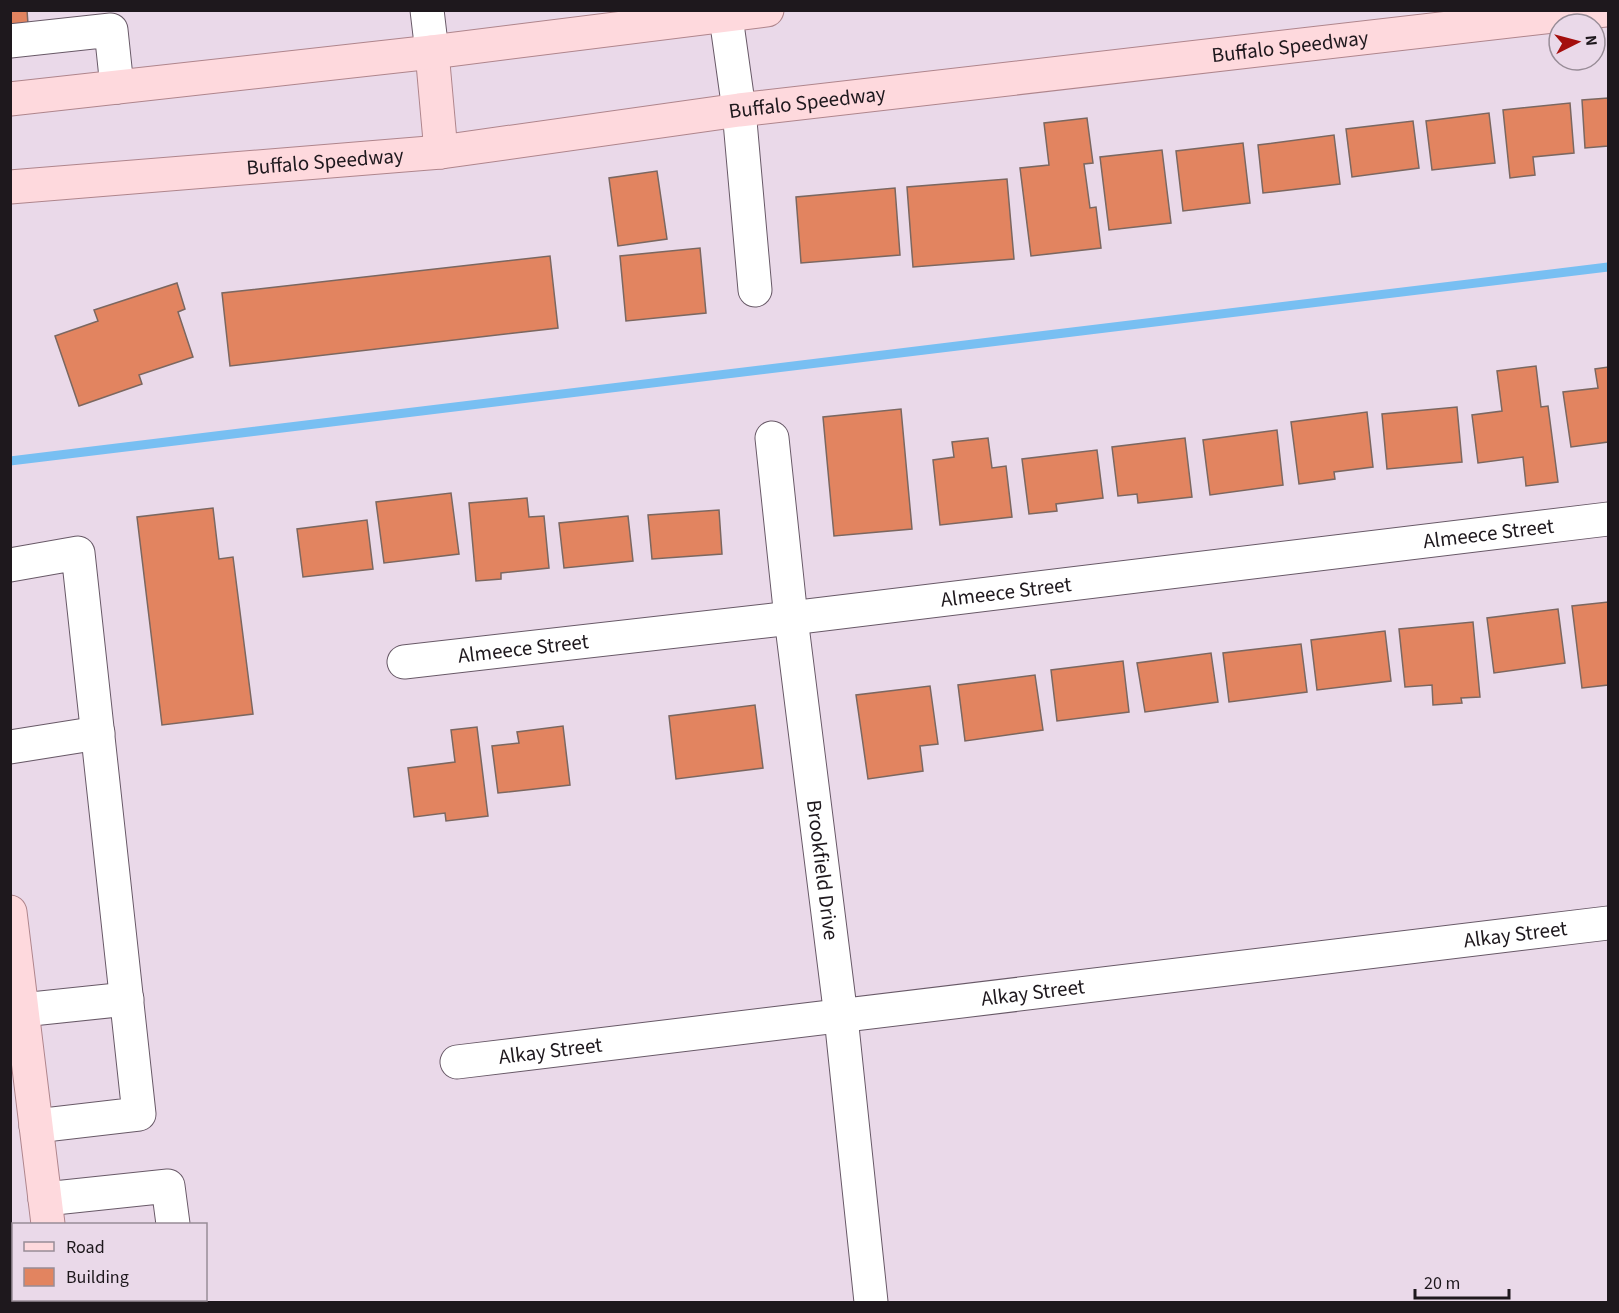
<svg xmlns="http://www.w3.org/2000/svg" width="1619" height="1313" font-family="'Source Sans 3',sans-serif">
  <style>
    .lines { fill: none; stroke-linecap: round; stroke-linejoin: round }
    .stream { stroke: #78bff2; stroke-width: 9 }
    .building { fill: #e28460; stroke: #7b6760; stroke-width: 1.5 }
    .minor-casing { stroke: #685967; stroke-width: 35 }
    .major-casing { stroke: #af858c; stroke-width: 35 }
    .minor { stroke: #fff; stroke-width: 33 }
    .major { stroke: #fed9dd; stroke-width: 33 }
    .labels { text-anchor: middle; stroke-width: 6; stroke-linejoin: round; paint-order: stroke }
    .street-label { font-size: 21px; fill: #1e181d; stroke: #ead9e9 }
  </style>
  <rect width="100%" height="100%" fill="#ead9e9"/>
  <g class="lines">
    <!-- stream -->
    <path class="stream" d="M10,461L1608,267"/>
  </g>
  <!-- building -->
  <g class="building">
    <path d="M10,10H27L28,24L10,26Z"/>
    <path d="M1608,98V146L1585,148L1582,100Z"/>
    <path d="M1570,103L1574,153L1533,157L1535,175L1510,178L1503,110Z"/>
    <path d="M1489,113L1495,163L1432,170L1426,121Z"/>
    <path d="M1087,118L1093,163L1084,164L1090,208L1096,207L1101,248L1031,256L1020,168L1049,165L1044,123Z"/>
    <path d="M1413,121L1419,168L1352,177L1346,129Z"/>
    <path d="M1334,135L1340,184L1263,193L1258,145Z"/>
    <path d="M1243,143L1250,203L1183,211L1176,151Z"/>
    <path d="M1162,150L1171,223L1109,230L1100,157Z"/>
    <path d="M657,171L667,239L618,246L609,178Z"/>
    <path d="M1007,179L1014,259L913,267L907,187Z"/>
    <path d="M895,188L900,255L801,263L796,197Z"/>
    <path d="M700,248L706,313L626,321L620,256Z"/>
    <path d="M550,256L558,328L230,366L222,293Z"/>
    <path d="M177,283L185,309L178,312L193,357L139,375L142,384L79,406L55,336L98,321L94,310Z"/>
    <path d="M1536,366L1541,407L1548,406L1558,482L1526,486L1523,457L1478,463L1472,415L1502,411L1497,371Z"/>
    <path d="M1608,367V442L1571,447L1563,392L1598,388L1595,369Z"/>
    <path d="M1457,407L1462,462L1387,469L1382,414Z"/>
    <path d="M901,409L912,529L834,536L823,417Z"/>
    <path d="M1367,412L1373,467L1334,472L1335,479L1299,484L1291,422Z"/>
    <path d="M1277,430L1283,485L1210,495L1203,440Z"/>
    <path d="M988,438L992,468L1006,466L1012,517L940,525L933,460L954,457L952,442Z"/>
    <path d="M1185,438L1192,497L1138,503L1137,494L1118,496L1112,447Z"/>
    <path d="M1097,450L1103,498L1056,504L1057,511L1029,514L1022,459Z"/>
    <path d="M451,493L459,554L384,563L376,502Z"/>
    <path d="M527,498L529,517L544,516L549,568L501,573V579L476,581L469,503Z"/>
    <path d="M213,508L219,559L233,557L253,714L162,725L137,517Z"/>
    <path d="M719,510L722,554L652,559L648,515Z"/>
    <path d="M628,516L633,561L564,568L559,523Z"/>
    <path d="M367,520L373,569L303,577L297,529Z"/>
    <path d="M1608,602V685L1582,688L1572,606Z"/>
    <path d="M1558,609L1565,663L1494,673L1487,618Z"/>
    <path d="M1473,622L1480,697L1461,698L1462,703L1433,705L1432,685L1405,687L1399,629Z"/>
    <path d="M1385,631L1391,681L1317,690L1311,640Z"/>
    <path d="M1301,644L1307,692L1229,702L1223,653Z"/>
    <path d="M1211,653L1218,702L1145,712L1137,663Z"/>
    <path d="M1123,661L1129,712L1057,721L1051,670Z"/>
    <path d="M1035,675L1043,730L965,741L958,685Z"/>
    <path d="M930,686L938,744L920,746L923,771L868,779L856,695Z"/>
    <path d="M755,705L763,768L676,779L669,716Z"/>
    <path d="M563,726L570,785L498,793L492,746L519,743L517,732Z"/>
    <path d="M477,727L488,816L446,821L445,813L414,817L408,768L455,762L451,730Z"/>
  </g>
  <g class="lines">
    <!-- minor casing -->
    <g class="minor-casing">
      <g id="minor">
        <path d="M427,10L432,52"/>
        <path d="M725,10L739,110L755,290"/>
        <path d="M10,41L111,30L117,87"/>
        <path id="s1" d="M772,438L791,618L841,1017L871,1302"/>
        <path d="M10,565L78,553L139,1114L36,1126"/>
        <path id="s2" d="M404,662L791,618L1608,519"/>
        <path d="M10,747L98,733"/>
        <path d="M22,1010L127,999"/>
        <path id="s3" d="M457,1062L1608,923"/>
        <path d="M45,1199L168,1186L173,1224"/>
      </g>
    </g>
    <!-- major casing -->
    <g class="major-casing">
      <g id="major">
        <path d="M432,52L441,152"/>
        <path d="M10,99L432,52L767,10"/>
        <path id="s4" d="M10,187L441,152L739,110L1605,10"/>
        <path d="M10,912L48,1224"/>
        <path d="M56,1300L57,1302"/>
      </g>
    </g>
    <!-- minor -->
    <use href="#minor" class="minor"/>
    <!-- major -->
    <use href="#major" class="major"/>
  </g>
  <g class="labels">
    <!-- street labels -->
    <g class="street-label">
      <text dy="7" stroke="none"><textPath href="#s4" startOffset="1288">Buffalo Speedway</textPath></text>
      <text dy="7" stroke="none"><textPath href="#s4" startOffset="802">Buffalo Speedway</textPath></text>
      <text dy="7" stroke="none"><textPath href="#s4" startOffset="316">Buffalo Speedway</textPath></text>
      <text dy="7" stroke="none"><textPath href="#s2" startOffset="1092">Almeece Street</textPath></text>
      <text dy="7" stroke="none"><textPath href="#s2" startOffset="606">Almeece Street</textPath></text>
      <text dy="7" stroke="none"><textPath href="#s2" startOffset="120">Almeece Street</textPath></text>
      <text dy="7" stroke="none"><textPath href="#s1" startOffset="435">Brookfield Drive</textPath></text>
      <text dy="7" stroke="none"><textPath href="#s3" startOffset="1066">Alkay Street</textPath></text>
      <text dy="7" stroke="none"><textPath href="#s3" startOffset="580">Alkay Street</textPath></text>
      <text dy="7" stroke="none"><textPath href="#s3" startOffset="94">Alkay Street</textPath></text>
    </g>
  </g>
  <!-- border -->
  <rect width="1619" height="1313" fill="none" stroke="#1e181d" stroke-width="24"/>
  <!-- legend -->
  <rect x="12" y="1223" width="195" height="78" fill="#ead9e9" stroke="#988c97" stroke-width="1.5"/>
  <rect x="24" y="1242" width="30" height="9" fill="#fed9dd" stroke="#988c97" stroke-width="1.5"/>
  <text x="66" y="1253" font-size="18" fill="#1e181d">Road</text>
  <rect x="24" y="1268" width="30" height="18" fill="#e28460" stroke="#988c97" stroke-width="1.5"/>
  <text x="66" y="1283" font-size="18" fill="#1e181d">Building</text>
  <!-- north arrow -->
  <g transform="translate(1577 42) rotate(84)"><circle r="28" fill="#ead9e9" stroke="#988c97" stroke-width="1.5"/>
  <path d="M0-4.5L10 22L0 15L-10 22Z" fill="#a40e0d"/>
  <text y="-9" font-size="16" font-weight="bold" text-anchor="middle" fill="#1e181d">N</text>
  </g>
  <!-- scale -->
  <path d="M1415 1289v9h94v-9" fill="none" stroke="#1e181d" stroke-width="3"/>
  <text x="1424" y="1289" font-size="18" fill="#1e181d" stroke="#ead9e9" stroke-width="4.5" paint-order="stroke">20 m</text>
</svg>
